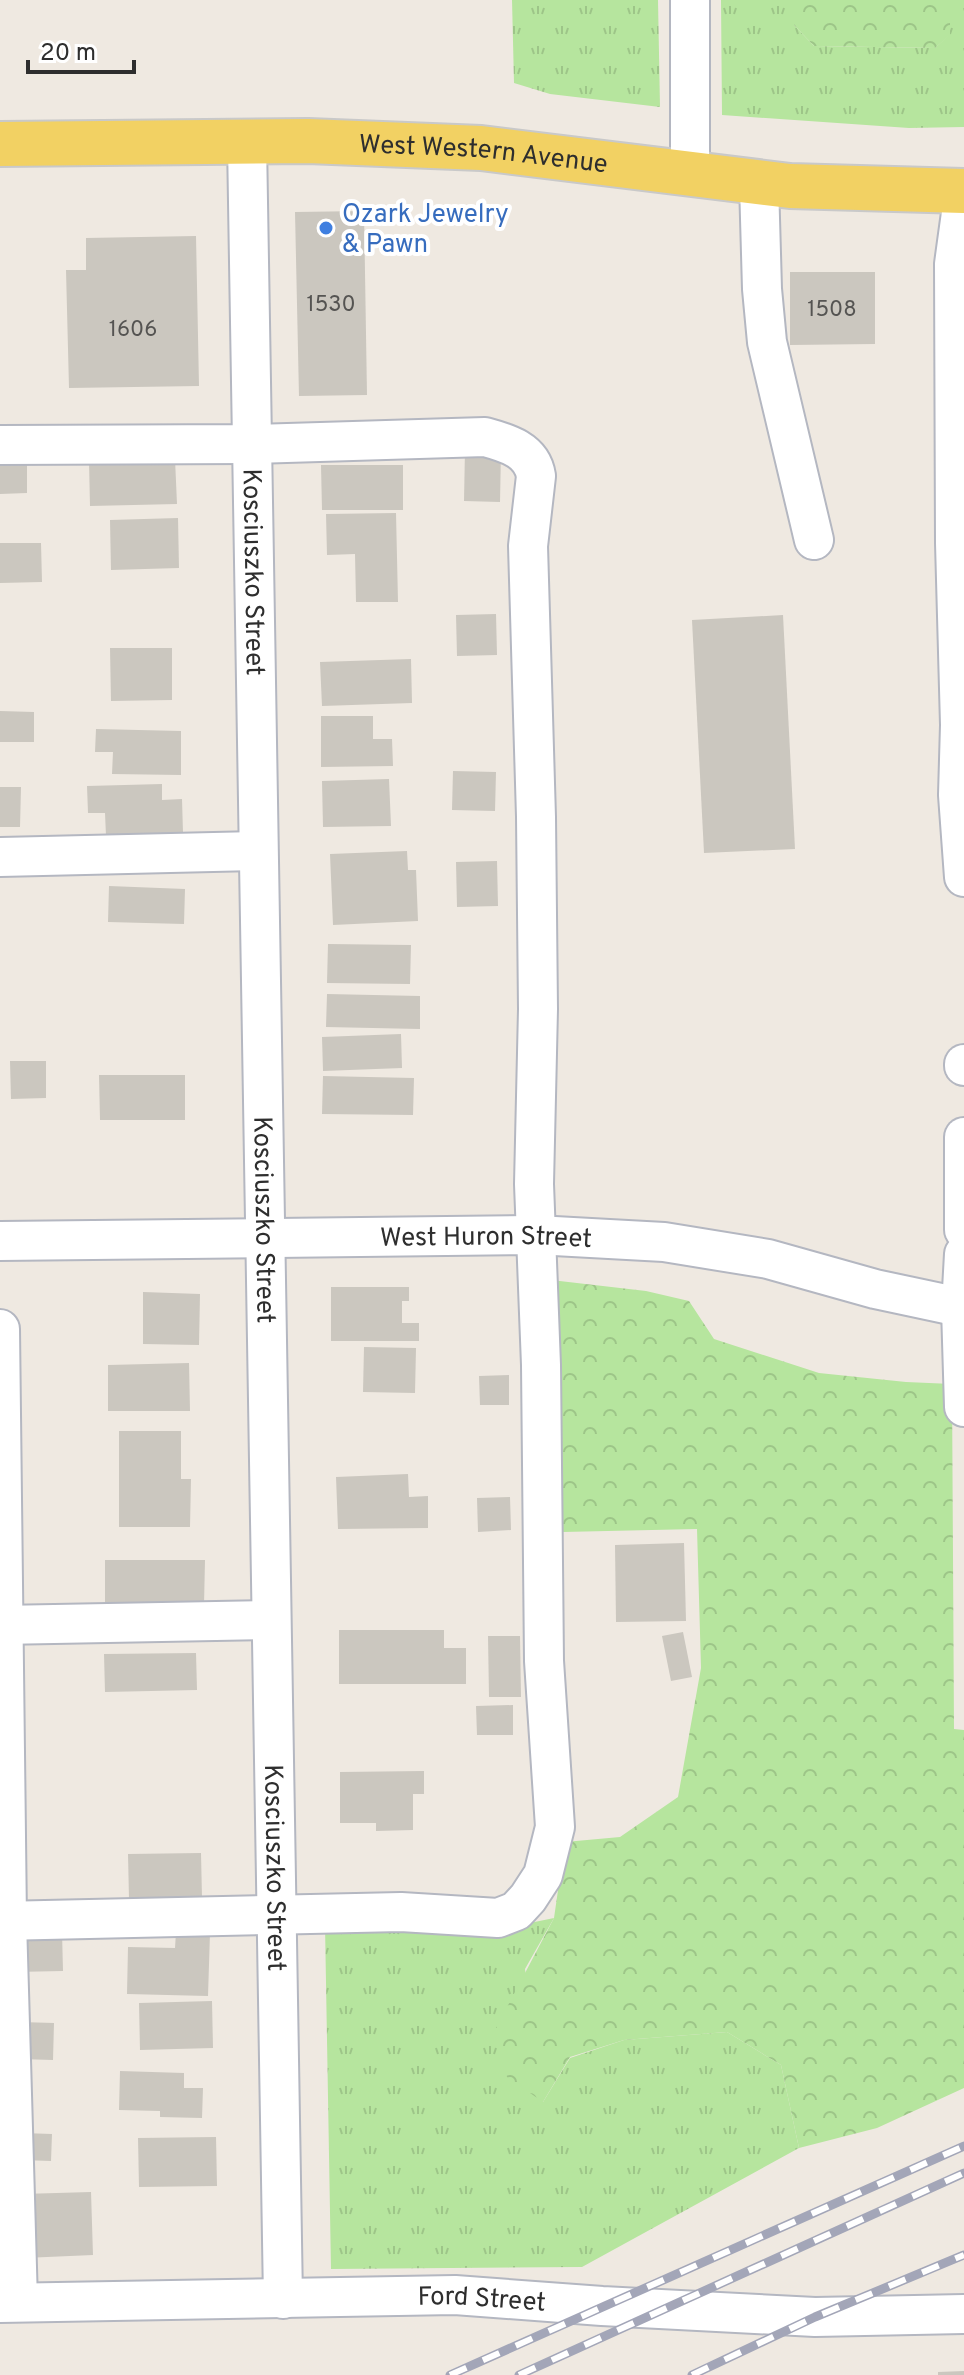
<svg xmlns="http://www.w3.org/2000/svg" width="964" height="2375" font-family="Overpass,sans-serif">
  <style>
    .grass { fill: url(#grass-tufts) }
    .forest { fill: url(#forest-crowns) }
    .building { fill: #cbc7bf }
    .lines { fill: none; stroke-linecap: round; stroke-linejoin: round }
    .minor-casing { stroke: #b4b7c1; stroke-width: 42 }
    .major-casing { stroke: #c9c9c9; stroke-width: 48 }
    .minor { stroke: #fff; stroke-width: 38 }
    .major { stroke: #f2d163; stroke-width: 44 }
    .rail-casing { stroke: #a3a6b8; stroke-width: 9 }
    .rail { stroke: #fff; stroke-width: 6; stroke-dasharray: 18; stroke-linecap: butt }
    .shop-dot { fill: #3f7fe0; stroke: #fff; stroke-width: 3 }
    .labels { text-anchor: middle; stroke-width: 8; stroke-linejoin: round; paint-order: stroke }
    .number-label { font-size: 22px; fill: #555452 }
    .street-label { font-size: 26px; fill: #2e2e2e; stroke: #fff }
    .shop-label { font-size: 26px; fill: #366cbe; stroke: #fff; text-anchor: start }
  </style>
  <defs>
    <pattern id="grass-tufts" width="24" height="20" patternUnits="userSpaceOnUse" patternTransform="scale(2)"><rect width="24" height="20" fill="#b6e59e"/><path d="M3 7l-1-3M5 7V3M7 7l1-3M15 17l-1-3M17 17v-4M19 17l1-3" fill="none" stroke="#9dc588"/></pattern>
    <pattern id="forest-crowns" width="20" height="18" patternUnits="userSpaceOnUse" patternTransform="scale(2)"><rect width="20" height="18" fill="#b6e59e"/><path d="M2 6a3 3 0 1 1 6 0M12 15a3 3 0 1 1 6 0" fill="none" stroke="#9dc588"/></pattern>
  </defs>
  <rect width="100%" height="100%" fill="#efe9e1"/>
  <!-- grass -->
  <g class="grass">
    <path d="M512,0H658L660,107L550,94L514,83Z"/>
    <path d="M721,0H794V25L814,46L935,48L950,34V0H964V127L909,128L722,115Z"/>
    <path d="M554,1918L525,1969L543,2102L570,2058L624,2040L727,2032L781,2065L799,2148L582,2267L331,2269L325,1925H520Z"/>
  </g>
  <!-- forest -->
  <g class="forest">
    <path d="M794,0H950V35L935,48L814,46L794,25Z"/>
    <path d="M551,1280L646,1291L689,1301L714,1339L819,1373L906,1382L952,1384L954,1729L964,1730V2088L877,2128L799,2148L781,2065L727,2032L624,2040L570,2057L543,2102L507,2077L495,2030L554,1918L565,1842L620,1837L678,1797L701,1668L697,1529L563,1532Z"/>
  </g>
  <!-- building -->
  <g class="building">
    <path d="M364,211L367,395L299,396L295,212Z"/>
    <path d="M196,236L199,386L69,388L66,270H86V238Z"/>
    <path d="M790,272H875V344L790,345Z"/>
    <path d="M465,449L501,450L500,502L464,501Z"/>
    <path d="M27,454V493L0,494V455Z"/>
    <path d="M175,459L177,504L90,506L89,461Z"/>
    <path d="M321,465H403V510H322Z"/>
    <path d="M396,513L398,602H356L355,554L327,555L326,514Z"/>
    <path d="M178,518L179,568L111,570L110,520Z"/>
    <path d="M0,543H41L42,582L0,583Z"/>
    <path d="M496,614L497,655L457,656L456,615Z"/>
    <path d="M783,615L795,849L704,853L692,620Z"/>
    <path d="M110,648H172V700L111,701Z"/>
    <path d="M411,659L412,703L322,706L320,662Z"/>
    <path d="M0,711L34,712V742H0Z"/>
    <path d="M321,716H373V739H392L393,766L321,767Z"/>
    <path d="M96,729L181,731V775L112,774L113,752H95Z"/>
    <path d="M453,771L496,772L495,811L452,810Z"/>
    <path d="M389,779L391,826L323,827L322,781Z"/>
    <path d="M162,784V800L182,799L183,833L106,836L105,813H88L87,786Z"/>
    <path d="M0,787H21L20,827H0Z"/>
    <path d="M407,851L408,870H416L418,921L333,925L330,854Z"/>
    <path d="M497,861L498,906L457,907L456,862Z"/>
    <path d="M109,886L185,889L184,924L108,922Z"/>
    <path d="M328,944L411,945L410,984L327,983Z"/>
    <path d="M327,994L420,996V1029L326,1027Z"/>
    <path d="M401,1034L402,1068L323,1071L322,1037Z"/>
    <path d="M10,1061H46V1098L11,1099Z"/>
    <path d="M99,1075H185V1120H100Z"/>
    <path d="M323,1076L414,1078L413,1115L322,1114Z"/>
    <path d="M331,1287H409V1301H402V1323H419V1341H331Z"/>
    <path d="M143,1292L200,1294L199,1345L143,1344Z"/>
    <path d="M364,1347L416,1348L415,1393L363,1392Z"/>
    <path d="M189,1363L190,1411H108V1365Z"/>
    <path d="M509,1375V1405H480L479,1376Z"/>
    <path d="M119,1431H181V1479H191L190,1527H119Z"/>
    <path d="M408,1474L409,1497L428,1496V1528L338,1529L336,1477Z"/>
    <path d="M510,1497L511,1530L478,1532L477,1498Z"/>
    <path d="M684,1543L686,1621L616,1622L615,1545Z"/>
    <path d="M105,1560H205L204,1605L105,1604Z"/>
    <path d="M339,1630H444V1648H466V1684H339Z"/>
    <path d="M683,1632L692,1677L671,1681L662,1636Z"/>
    <path d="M488,1636H520L521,1697H489Z"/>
    <path d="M196,1653L197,1690L105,1692L104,1654Z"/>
    <path d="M513,1705V1735H477L476,1706Z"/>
    <path d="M424,1771V1794H413V1830L376,1831V1823H340V1772Z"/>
    <path d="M201,1853L202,1898L129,1899L128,1854Z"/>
    <path d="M14,1932H62L63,1971L14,1972Z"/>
    <path d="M176,1932L210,1933L208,1996L127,1994L128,1947L175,1948Z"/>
    <path d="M212,2001L213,2048L140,2050L139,2003Z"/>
    <path d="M20,2022L54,2023L53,2060L19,2059Z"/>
    <path d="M120,2071L184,2073V2088H203L202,2118L160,2117V2111L119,2110Z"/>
    <path d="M22,2133L52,2134L51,2161L21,2160Z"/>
    <path d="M216,2137L217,2186L139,2187L138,2138Z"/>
    <path d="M91,2192L93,2255L24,2258L22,2194Z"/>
    <path d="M964,2371V2375H938V2372Z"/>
  </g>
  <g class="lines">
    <!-- minor casing -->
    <g class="minor-casing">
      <g id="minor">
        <path id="s1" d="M247,142L283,2299"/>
        <path d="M690,175V0"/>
        <path d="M759,183L762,289L767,342L814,540"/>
        <path d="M964,191L954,264L955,543L960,725L958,795L964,877"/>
        <path d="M0,445L251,444L485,437C507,443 532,450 536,476L528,546L536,817L538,1009L534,1184L541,1365L544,1661L555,1827L543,1875L528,1898L516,1911L498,1918L401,1912L0,1921"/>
        <path d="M0,857L257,851"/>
        <path d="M964,1064V1066"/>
        <path d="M964,1137V1230"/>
        <path id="s2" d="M0,1241L536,1235L664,1242L768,1259L875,1289L964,1308"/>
        <path d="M964,1254L961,1308L964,1407"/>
        <path d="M0,1329L7,1921L18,2302"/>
        <path d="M0,1625L271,1620"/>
        <path id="s3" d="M0,2303L455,2295L602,2306L815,2317L964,2314"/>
      </g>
    </g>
    <!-- major casing -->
    <g class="major-casing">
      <g id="major">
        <path id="s4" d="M0,144L308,141L481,148L790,186L964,191"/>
      </g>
    </g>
    <!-- minor -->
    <use href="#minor" class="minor"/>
    <!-- major -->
    <use href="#major" class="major"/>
    <!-- rail casing -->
    <g class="rail-casing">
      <g id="rail">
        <path d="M450,2375L964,2146"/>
        <path d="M519,2375L964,2173"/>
        <path d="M692,2375L815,2317L964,2255"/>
      </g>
    </g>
    <!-- rail -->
    <use href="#rail" class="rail"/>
  </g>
  <!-- markers -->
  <circle class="shop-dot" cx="326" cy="228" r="8"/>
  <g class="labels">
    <!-- number labels -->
    <g class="number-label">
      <text x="331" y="311">1530</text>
      <text x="832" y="316">1508</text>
      <text x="133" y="336">1606</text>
    </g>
    <!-- street labels -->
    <g class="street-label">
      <text dy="9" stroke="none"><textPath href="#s4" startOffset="484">West Western Avenue</textPath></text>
      <text dy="9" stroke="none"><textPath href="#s1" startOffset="430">Kosciuszko Street</textPath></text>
      <text dy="9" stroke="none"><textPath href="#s1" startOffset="1078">Kosciuszko Street</textPath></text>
      <text dy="9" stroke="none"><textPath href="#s2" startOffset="486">West Huron Street</textPath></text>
      <text dy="9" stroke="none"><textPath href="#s1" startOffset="1726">Kosciuszko Street</textPath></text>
      <text dy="9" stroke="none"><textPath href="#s3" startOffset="482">Ford Street</textPath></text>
    </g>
    <!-- shop labels -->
    <g class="shop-label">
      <text x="342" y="222">Ozark Jewelry<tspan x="342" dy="30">&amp; Pawn</tspan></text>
    </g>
  </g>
  <!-- scale -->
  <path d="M28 60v12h106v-12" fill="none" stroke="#2e2e2e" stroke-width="4"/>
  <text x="40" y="60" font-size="24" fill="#2e2e2e" stroke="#ffffff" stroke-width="6" paint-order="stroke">20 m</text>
</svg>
